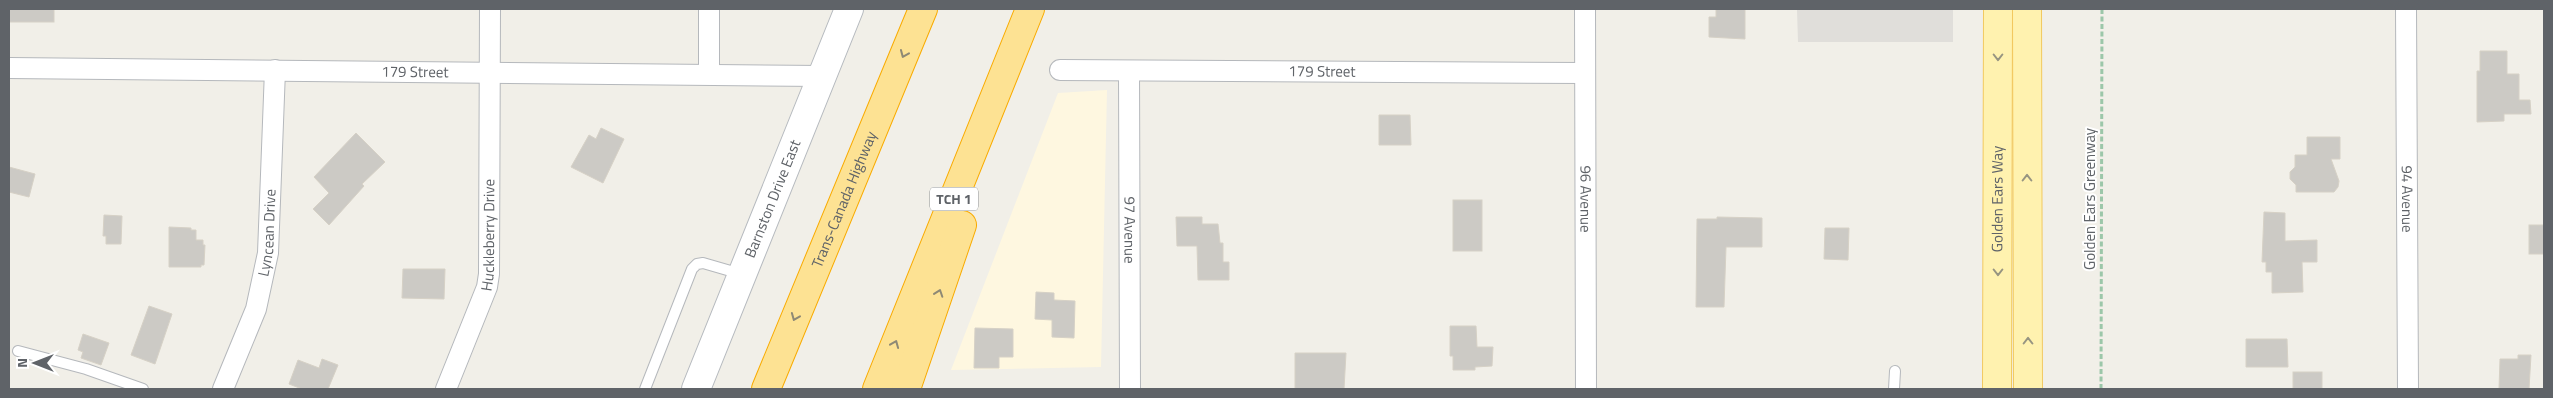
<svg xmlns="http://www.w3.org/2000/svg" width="2553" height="398" font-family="'Titillium Web',sans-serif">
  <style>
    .commercial { fill: #fef7e0 }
    .industrial { fill: #e0deda }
    .building { fill: #cccac5; stroke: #d6d1c6 }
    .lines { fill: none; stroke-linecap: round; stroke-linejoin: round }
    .lane-casing { stroke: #b5b8bc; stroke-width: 12 }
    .street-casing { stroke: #b5b8bc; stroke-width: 22 }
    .secondary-casing { stroke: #b6babf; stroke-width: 30 }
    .primary-casing { stroke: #f2c960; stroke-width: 30 }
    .highway-casing { stroke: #f9ab00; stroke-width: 30 }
    .path { stroke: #9cc7a9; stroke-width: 3; stroke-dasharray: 5 2.5; stroke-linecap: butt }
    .lane { stroke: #fff; stroke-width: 10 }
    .street { stroke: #fff; stroke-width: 20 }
    .secondary { stroke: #fff; stroke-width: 28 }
    .primary { stroke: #fff2af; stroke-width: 28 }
    .highway { stroke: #fde293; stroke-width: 28 }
    .oneway { stroke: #8e8975 }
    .oneway2 { stroke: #979581 }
    .labels { text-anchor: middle; stroke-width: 4; stroke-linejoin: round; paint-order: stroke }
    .shield { fill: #fff; stroke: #8f9295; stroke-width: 1 }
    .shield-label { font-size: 14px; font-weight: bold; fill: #5f6368 }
    .street-label { font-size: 15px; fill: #5f6368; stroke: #fff }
  </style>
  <rect width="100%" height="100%" fill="#f1efe8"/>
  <!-- commercial -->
  <path class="commercial" d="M1107,90L1101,367L951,370L1058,93Z"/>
  <!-- industrial -->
  <path class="industrial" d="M1797,9H1953V42H1798Z"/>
  <!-- building -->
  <g class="building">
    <rect x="9" y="9" width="45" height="13"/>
    <path d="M1716,9H1745V39L1709,37V17H1716Z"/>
    <path d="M2480,51H2507V74H2519V100H2530L2531,114H2504V121L2477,122V71H2480Z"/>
    <path d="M1379,115H1410L1411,145H1379Z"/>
    <path d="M601,128L624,139L603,183L571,167L589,135L596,139Z"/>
    <path d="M356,133L385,162L362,184L364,186L329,225L313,209L329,193L314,177Z"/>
    <path d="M2307,137H2340V159H2331L2339,181L2338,187L2334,192H2296V185L2290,179V172L2295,167V155H2307Z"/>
    <path d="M9,167L35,174L29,197L9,192Z"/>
    <rect x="1453" y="200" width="29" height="51"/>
    <path d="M2264,212L2285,213V241L2317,240V262H2302L2303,292L2272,293V272H2266V262H2262Z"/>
    <path d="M104,215L122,216L121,244H106V236H103Z"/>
    <path d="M1176,217H1202V224H1218L1220,243H1223V262H1229V280H1198L1197,246H1177Z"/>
    <path d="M1717,217L1762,218V247H1726L1724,307H1696L1697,219H1717Z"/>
    <rect x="2529" y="225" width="15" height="29"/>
    <path d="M169,227L191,228V230H196V240H203V245H205L204,265H201V267H169Z"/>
    <path d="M1825,228H1849L1848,260L1824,259Z"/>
    <path d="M403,269H445L444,299L402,298Z"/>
    <path d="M1036,292L1054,293V300L1075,301L1074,338L1052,337V320L1035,319Z"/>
    <path d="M149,306L172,314L155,364L131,355Z"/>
    <path d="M1450,326H1476L1477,347H1493L1492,366L1475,367V370H1453V356H1450Z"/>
    <path d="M975,328L1013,329V357H999V368H974Z"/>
    <path d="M83,334L109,343L101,365L81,358L83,352L78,350Z"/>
    <path d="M2246,339H2287L2288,367H2246Z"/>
    <path d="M1295,353H1346L1344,389H1295Z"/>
    <path d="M2518,355H2531L2529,389H2499L2500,359H2518Z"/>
    <path d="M322,359L338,365L328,389H302L289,384L298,360L319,368Z"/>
    <rect x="2293" y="372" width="29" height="17"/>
  </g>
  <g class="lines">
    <!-- lane casing -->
    <g class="lane-casing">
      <g id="lane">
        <path d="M18,351L86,369L143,389"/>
        <path d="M645,389L692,269L697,264L703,263L741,274"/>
        <path d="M1894,389L1895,371"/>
      </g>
    </g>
    <!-- street casing -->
    <g class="street-casing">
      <g id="street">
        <path d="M709,9V74"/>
        <path id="s1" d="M1585,9L1586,389"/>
        <path id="s2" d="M2406,9L2408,389"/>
        <path id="s3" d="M9,68L822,76"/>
        <path id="s4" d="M1060,70L1585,73"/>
        <path id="s5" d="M1129,71L1130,389"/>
        <path id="s6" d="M223,389L256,309L268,253L275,70"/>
        <path id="s7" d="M446,389L487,287L489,274L490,9"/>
      </g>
    </g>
    <!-- secondary casing -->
    <g class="secondary-casing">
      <g id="secondary">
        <path id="s8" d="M696,389L849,9"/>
      </g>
    </g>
    <!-- primary casing -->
    <g class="primary-casing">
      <g id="primary">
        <path d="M2027,9L2028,389"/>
        <path id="s9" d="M1997,389L1998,9"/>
      </g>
    </g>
    <!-- highway casing -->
    <g class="highway-casing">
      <g id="highway">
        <path id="s10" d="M766,389L923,9"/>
        <path d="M877,389L1030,9"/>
        <path d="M906,389L962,225"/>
      </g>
    </g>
    <!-- path -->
    <path class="path" d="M2101,389L2102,9"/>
    <!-- lane -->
    <use href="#lane" class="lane"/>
    <!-- street -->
    <use href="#street" class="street"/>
    <!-- secondary -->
    <use href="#secondary" class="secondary"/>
    <!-- primary -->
    <use href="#primary" class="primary"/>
    <!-- highway -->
    <use href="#highway" class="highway"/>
  </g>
  <!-- one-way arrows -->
  <defs><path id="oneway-chevron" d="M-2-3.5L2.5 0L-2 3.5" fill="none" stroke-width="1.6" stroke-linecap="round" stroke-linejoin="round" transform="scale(1.25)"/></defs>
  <g class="oneway">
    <use href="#oneway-chevron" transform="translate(904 54) rotate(113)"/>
    <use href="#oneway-chevron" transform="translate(939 293) rotate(-71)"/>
    <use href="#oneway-chevron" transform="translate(795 317) rotate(112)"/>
    <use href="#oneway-chevron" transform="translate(895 344) rotate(-68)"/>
  </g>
  <g class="oneway2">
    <use href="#oneway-chevron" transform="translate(1998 57) rotate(90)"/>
    <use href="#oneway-chevron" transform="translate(2027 178) rotate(-90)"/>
    <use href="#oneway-chevron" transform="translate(1998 272) rotate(90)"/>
    <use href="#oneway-chevron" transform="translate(2028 341) rotate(-90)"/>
  </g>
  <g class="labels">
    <!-- shield labels -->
    <rect class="shield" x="930" y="187.5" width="48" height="23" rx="4"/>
    <g class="shield-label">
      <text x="954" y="204">TCH 1</text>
    </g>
    <!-- street labels -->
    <g class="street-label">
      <text dy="5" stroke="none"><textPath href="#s3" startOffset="406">179 Street</textPath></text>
      <text dy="5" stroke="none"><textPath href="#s4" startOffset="262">179 Street</textPath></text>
      <text dy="5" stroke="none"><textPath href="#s8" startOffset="205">Barnston Drive East</textPath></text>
      <text dy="5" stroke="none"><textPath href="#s10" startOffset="205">Trans-Canada Highway</textPath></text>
      <text dy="5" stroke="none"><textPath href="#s1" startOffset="190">96 Avenue</textPath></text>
      <text dy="5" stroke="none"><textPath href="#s9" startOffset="190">Golden Ears Way</textPath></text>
      <text transform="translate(2090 199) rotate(-90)" y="5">Golden Ears Greenway</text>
      <text dy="5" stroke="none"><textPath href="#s2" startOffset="190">94 Avenue</textPath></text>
      <text dy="5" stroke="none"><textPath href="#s5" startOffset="159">97 Avenue</textPath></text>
      <text dy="5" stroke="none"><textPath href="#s6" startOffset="164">Lyncean Drive</textPath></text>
      <text dy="5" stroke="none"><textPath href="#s7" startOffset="162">Huckleberry Drive</textPath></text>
    </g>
  </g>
  <!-- border -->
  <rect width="2553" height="398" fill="none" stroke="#5f6368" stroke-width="20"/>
  <!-- north arrow -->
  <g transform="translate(35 363) rotate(270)" stroke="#ffffff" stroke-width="4" paint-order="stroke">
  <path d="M0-4L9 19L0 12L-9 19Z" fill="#5f6368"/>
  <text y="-8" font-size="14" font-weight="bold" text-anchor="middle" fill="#5f6368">N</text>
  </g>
</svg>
